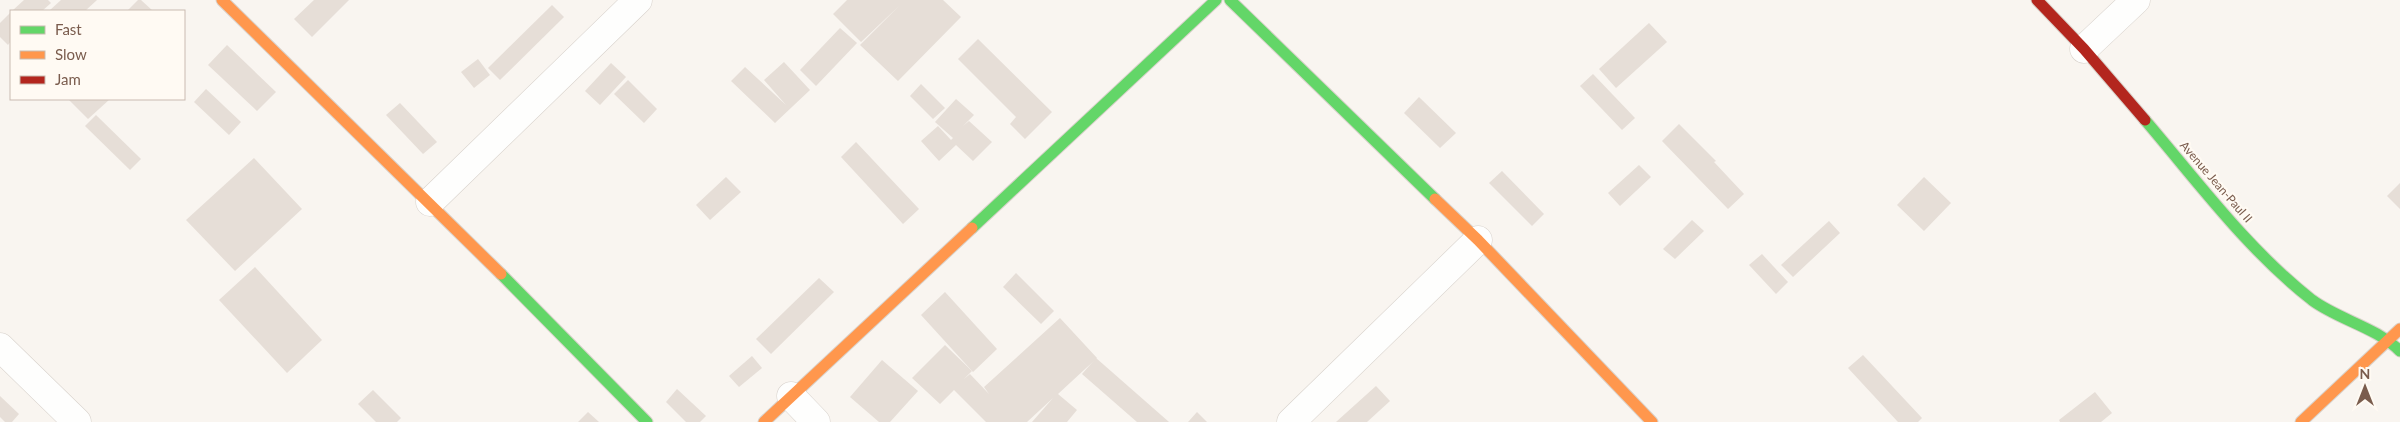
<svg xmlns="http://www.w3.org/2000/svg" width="2400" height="422" font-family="Lato,sans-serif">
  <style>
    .building { fill: #e6ded7 }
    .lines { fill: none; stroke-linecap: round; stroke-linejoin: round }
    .street-casing { stroke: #d7d1cb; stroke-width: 29 }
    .fast-casing { stroke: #d9d2cb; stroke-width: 13 }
    .slow-casing { stroke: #d9d2cb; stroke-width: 13 }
    .jam-casing { stroke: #d9d2cb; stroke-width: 13 }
    .street { stroke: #fefefd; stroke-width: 28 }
    .fast { stroke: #63d668; stroke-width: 11 }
    .slow { stroke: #ff974d; stroke-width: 11 }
    .jam { stroke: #b3261e; stroke-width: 11 }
    .labels { text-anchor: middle; stroke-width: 4.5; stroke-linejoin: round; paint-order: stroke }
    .street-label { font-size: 12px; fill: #7a5c4d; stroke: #fffaf3 }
  </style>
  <rect width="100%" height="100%" fill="#f9f5f0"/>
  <!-- building -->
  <g class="building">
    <path d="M24,0H48L51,3L42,11H12Z"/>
    <path d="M61,0H97L85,11H49Z"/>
    <path d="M138,0H141L153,11H127Z"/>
    <path d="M314,0H349L312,37L294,19Z"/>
    <path d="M847,0H943L961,17L898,81L860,45L899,6L861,42L833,14Z"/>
    <path d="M552,5L564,17L500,80L488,68Z"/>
    <path d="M11,12V41L8,45L0,37V23Z"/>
    <path d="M1649,23L1667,42L1616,88L1599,69Z"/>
    <path d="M840,28L857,43L816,86L800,70Z"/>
    <path d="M978,39L1052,112L1025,139L1010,124L1016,117L958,59Z"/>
    <path d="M227,45L276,92L257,111L208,65Z"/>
    <path d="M478,59L490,75L474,88L461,72Z"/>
    <path d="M784,62L810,90L775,123L731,81L745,67L786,105L764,80Z"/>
    <path d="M611,63L626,77L600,105L585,91Z"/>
    <path d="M1593,74L1635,118L1622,130L1580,86Z"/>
    <path d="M628,80L657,109L644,123L614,94Z"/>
    <path d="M921,84L945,108L933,119L910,96Z"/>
    <path d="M206,89L241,122L229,135L194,102Z"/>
    <path d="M1419,97L1456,133L1440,148L1404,113Z"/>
    <path d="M68,99H110L88,119Z"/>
    <path d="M956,99L974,115L963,126L969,121L992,142L973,161L956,145L939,161L921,141L938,126L951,140L953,138L935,122Z"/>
    <path d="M400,103L437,142L423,154L386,115Z"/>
    <path d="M96,115L141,159L130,170L85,126Z"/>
    <path d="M1679,124L1716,161L1714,162L1744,194L1728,209L1662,141Z"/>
    <path d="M856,142L919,209L903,224L841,157Z"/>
    <path d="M254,158L302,209L235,271L186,220Z"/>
    <path d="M1639,165L1651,177L1620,206L1608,193Z"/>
    <path d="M1502,171L1544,214L1532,226L1489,183Z"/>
    <path d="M726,177L741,192L710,220L696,205Z"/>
    <path d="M1924,177L1951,203L1924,231L1897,205Z"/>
    <path d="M2400,183V209L2387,196Z"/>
    <path d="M1692,220L1704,231L1675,259L1663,249Z"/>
    <path d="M1829,221L1840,233L1793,277L1781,265Z"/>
    <path d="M1762,254L1788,282L1776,294L1749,265Z"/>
    <path d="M255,267L322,340L287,373L219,300Z"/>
    <path d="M1016,273L1054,311L1041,324L1003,287Z"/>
    <path d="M819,278L834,292L771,354L756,339Z"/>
    <path d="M945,292L997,349L973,372L921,315Z"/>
    <path d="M1060,318L1097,358L1058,394L1077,410L1067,422H1032L1053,398L1027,422H986L954,390L940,404L912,378L945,345L972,371L964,379L970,374L989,394L984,387Z"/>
    <path d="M1863,355L1922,418L1918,422H1898L1848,368Z"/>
    <path d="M752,356L762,368L739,387L729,376Z"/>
    <path d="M1096,358L1169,422H1137L1082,374Z"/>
    <path d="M882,360L918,391L890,422H879L850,397Z"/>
    <path d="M1376,386L1390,401L1367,422H1336Z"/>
    <path d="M677,389L706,416L700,422H686L666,402Z"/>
    <path d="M373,390L401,418L397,422H376L358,404Z"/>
    <path d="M2095,392L2112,413L2101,422H2060L2059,420Z"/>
    <path d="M0,396L19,414L12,422H5L0,417Z"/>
    <path d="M588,412L599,422H578Z"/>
    <path d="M1197,412L1207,422H1188Z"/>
  </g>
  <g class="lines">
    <!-- street casing -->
    <g class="street-casing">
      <g id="street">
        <path d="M2084,49L2136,0"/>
        <path d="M430,202L638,0"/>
        <path d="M0,347L77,422"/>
        <path d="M791,396L816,422"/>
        <path d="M1291,422L1478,240"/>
      </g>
    </g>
    <!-- fast casing -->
    <g class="fast-casing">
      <g id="fast">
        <path d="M1230,0L1435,199"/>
        <path d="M2145,120C2198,182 2247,249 2312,300C2339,320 2376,327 2400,351"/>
        <path d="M972,228L1216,0"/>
        <path d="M501,274L647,422"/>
      </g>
    </g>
    <!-- slow casing -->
    <g class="slow-casing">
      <g id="slow">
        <path d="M222,0L501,274"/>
        <path d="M1435,199L1478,240L1652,422"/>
        <path d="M764,422L972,228"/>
        <path d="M2301,422L2400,329"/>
      </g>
    </g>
    <!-- jam casing -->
    <g class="jam-casing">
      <path id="jam" d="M2037,0L2084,49L2145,120"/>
    </g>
    <!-- street -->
    <use href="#street" class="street"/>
    <!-- fast -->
    <use href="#fast" class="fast"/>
    <!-- slow -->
    <use href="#slow" class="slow"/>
    <!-- jam -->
    <use href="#jam" class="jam"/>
  </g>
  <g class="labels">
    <!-- street labels -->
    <g class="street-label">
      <text transform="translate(2216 182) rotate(49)" y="4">Avenue Jean-Paul II</text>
    </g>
  </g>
  <!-- legend -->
  <rect x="10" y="10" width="175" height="90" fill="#fffaf3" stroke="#cabbb1"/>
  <rect x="20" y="26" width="25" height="8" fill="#63d668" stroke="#cabbb1"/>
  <text x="55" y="35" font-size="15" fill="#7a5c4d">Fast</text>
  <rect x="20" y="51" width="25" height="8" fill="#ff974d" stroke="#cabbb1"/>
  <text x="55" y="60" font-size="15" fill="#7a5c4d">Slow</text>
  <rect x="20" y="76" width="25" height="8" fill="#b3261e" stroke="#cabbb1"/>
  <text x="55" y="85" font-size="15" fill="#7a5c4d">Jam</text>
  <!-- north arrow -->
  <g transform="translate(2365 387)" stroke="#fffaf3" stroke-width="4" paint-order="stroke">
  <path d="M0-4L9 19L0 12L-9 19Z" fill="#7a5c4d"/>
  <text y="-8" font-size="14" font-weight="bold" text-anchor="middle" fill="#7a5c4d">N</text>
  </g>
</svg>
